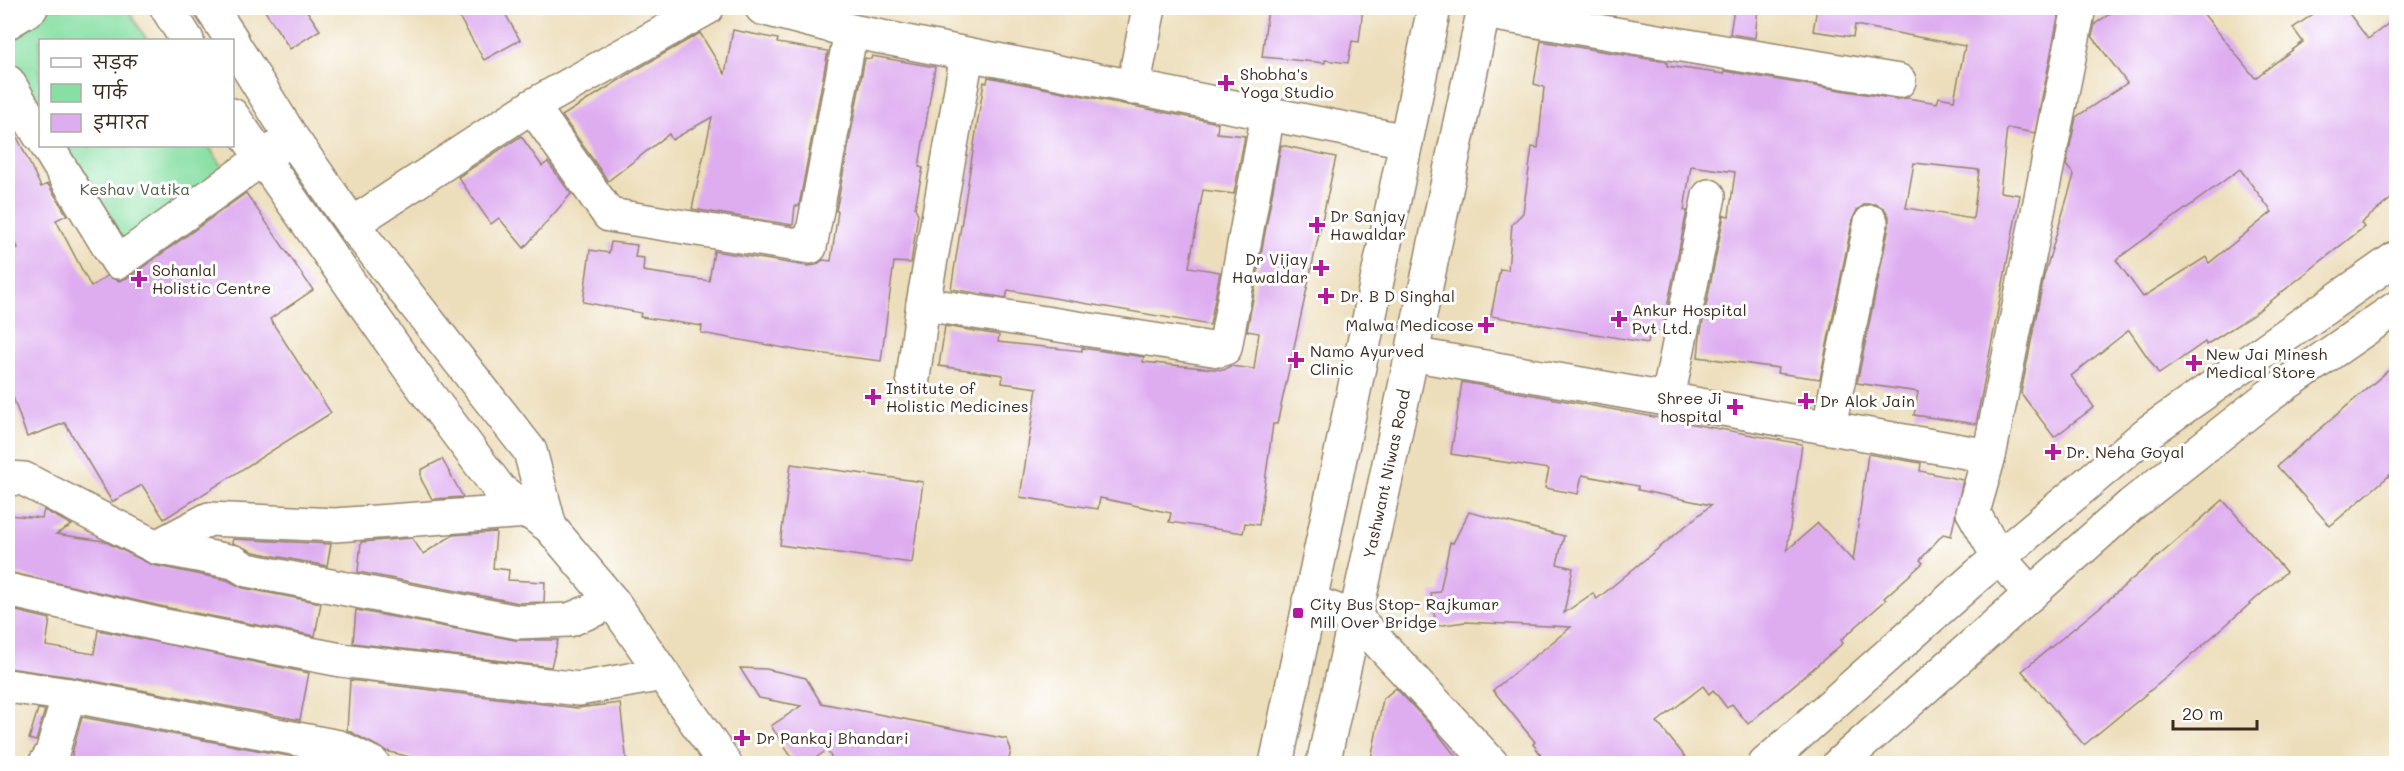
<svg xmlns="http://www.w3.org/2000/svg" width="2404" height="771" font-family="Mali,'Playpen Sans Deva',sans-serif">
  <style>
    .green { fill: #87dfa3; stroke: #618460; stroke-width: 1.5 }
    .building { fill: #deadf0; fill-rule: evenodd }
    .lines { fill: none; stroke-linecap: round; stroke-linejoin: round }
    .minor-casing { stroke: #94846c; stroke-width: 36 }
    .major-casing { stroke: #94846c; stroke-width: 36 }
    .minor { stroke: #fff; stroke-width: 33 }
    .major { stroke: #fff; stroke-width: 33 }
    .poi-dot { fill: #b5179e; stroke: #fff; stroke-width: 2 }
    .labels { text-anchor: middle; stroke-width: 6; stroke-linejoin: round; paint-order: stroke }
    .poi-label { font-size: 16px; fill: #3b2a1e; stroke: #fff; text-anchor: start }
    .park-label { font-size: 16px; fill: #526046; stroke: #fff }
    .street-label { font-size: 16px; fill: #3b2a1e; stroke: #fff }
  </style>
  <rect width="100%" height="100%" fill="#fff"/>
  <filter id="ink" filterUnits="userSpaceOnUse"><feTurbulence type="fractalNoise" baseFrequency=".0167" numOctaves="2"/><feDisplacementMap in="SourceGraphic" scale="12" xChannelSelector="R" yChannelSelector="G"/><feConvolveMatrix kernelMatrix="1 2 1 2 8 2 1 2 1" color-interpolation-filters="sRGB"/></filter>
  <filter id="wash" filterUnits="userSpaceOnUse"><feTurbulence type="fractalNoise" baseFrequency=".008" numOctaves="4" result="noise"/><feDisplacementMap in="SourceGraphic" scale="24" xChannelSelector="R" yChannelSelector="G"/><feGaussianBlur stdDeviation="1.35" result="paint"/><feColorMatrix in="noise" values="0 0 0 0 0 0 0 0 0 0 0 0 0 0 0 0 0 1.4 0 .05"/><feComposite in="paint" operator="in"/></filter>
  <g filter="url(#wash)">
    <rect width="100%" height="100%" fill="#eddebb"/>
    <!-- green -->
    <g class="green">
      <path d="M38,8H127L147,40H40V133L8,87V26Z"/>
      <path d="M49,146H209L225,172L125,254Z"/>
    </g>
    <g id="blocks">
      <!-- building -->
      <g class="building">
        <path d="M263,8H305L320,30L290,49Z"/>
        <path d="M454,8H502L520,40L484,60Z"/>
        <path d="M1268,8H1363L1359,42L1352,41L1348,63L1325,60V63L1262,57Z"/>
        <path d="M1734,8H1758L1755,38L1730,34Z"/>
        <path d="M1817,8H2060L2035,133L2007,128L2000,192L2020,195L1976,424L1914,415L1918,392L1857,383L1889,226V216L1884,208L1875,204H1865L1857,210L1853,218L1820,379L1777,373L1778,368L1698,357L1700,336L1724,215L1729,216L1735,172L1691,166L1684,210L1687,211L1662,332L1650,330L1648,343L1491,316L1500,269L1508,270L1512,224L1523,213L1532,147L1538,148L1544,87L1534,84L1541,41L1667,62V66L1724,74V71L1896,99L1907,98L1937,103L1939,97L1954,100L1965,46L1855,25L1853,37L1813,31ZM1914,163L1979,170L1973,219L1906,208Z"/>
        <path d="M2118,8H2199L2255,78L2303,42L2293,28L2322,8H2345L2368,39L2397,17V194L2361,223L2364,227L2253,315L2206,345L2205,342L2159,374L2129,330L2071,376L2094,407L2054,437L2021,393L2044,276L2074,175L2066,165L2076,117L2127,83L2092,36L2095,24ZM2240,169L2272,212L2209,263L2206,257L2143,297L2116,260Z"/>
        <path d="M733,30L778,39L777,43L828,51L799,206H795L793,225L692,209L712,117L672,140L669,134L608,181L562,116L632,72L700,33L725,74Z"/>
        <path d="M872,56L935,67L919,167L923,168L915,208L918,214L911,263L894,262L881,361L801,351L701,333L702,326L640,317L641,313L583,302L590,250L609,253L611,242L637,245L635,257L644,258L643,271L709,281L714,251L807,266L816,265L823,260L831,261L838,211H836L865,58L871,59Z"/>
        <path d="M988,77L1218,123L1217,133L1245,136L1234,194L1203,190L1189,267L1220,272L1210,325L1008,290L1006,298L951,289L984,82L987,83Z"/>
        <path d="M8,118L41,187L48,184L67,215L56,220L91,287L107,276L119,281L129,277L246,193L313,290L270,319L331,413L164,519L142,485L112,502L65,423L27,437L8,383V253L18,248L8,225Z"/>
        <path d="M521,136L542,166L548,162L571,194L524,248L499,218L491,224L458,177Z"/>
        <path d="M1281,145L1336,157L1277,424H1273L1259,525L1245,523L1243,533L1169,522L1171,513L1100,498L1098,509L1020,497L1037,388L1002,383L1003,375L939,366L945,326L999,335L998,342L1082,351V348L1144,357L1143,362L1224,370L1230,366L1254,369L1259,333L1247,331Z"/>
        <path d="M2397,363V469L2330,526L2277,466Z"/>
        <path d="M1462,382L1802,444L1787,550L1818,523L1853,561L1868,454L1921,463L1920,471L1963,480L1951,536L1943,534L1920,560L1923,563L1884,598L1886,600L1841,640L1843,643L1748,724L1732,704L1727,708L1713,690L1709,694L1703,686L1657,722L1691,764H1553L1550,759L1546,762L1533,744L1535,742L1493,690L1571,627L1465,622L1436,626L1431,593L1440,592L1450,542L1453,543L1469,512L1564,536L1557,564L1573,568L1564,613L1593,593L1597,599L1711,505L1638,490V486L1582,475L1578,494L1545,488L1549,469L1451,454Z"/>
        <path d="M442,459L463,497L432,499L421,479V470Z"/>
        <path d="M791,464L923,482L912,563L780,545Z"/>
        <path d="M2223,500L2286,572L2168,676L2084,745L2022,671L2100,607Z"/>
        <path d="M44,510L72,525L56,534L104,541L152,565L227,580L243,588L321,603L315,636L169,608L8,572V515L42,518Z"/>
        <path d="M496,532L493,568L509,570L508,580L545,582L544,602L519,603L358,572L361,542L412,538L423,554L453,535Z"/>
        <path d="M233,539L331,544L327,566L254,552L232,543Z"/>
        <path d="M8,609L50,619L46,646L94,654L98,630L309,673L300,720L72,677L8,668Z"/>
        <path d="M356,610L515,640H558L551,667L353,643Z"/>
        <path d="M740,668L766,669L806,678L821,703L1007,739L1011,750L1008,764H835L827,750L807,764H796L771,726L801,706L759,698Z"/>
        <path d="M350,680L577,708L620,703L627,764H437L386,751L347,730Z"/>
        <path d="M1396,688L1435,730L1462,764H1370L1383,699Z"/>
        <path d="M38,709L45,710L36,741L29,739Z"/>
        <path d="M82,717L294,757L293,764H72V753Z"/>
      </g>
    </g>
  </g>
  <g filter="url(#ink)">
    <use href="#blocks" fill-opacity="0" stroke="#94846c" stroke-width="1.5"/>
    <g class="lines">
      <!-- minor casing -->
      <g class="minor-casing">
        <g id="minor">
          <path d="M167,8L187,40"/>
          <path d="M211,8L232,40"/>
          <path d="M762,8L851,31L1406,141"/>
          <path d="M1483,12L1899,81"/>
          <path d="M8,22L31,8"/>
          <path d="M232,42L292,138L352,224L530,451L550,527"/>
          <path d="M967,55L923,304L1219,350L1225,348L1268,114"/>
          <path d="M8,82L40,136"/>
          <path d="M1133,88L1149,8"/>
          <path d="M532,106L609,215L810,247L851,31"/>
          <path d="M232,115L419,382L500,490L550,527L613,602L725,764"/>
          <path d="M47,146L118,262L281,145"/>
          <path d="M352,224L532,106L707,8"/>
          <path d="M1411,354L1989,456"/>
          <path d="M913,378L923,304"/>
          <path d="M1668,398L1709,196"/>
          <path d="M1829,426L1871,222"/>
          <path d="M8,478L24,479L156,547L234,562L247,570L518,622L569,620L613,602"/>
          <path d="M156,547L209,519L335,525L528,511"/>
          <path d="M8,590L165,626L341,660L579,689L663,674"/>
          <path d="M2031,594L1999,558L1973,512L1989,456L2079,8"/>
          <path d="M1309,601L1355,617L1492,764"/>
          <path d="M8,686L69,695L339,747L373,764"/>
          <path d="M45,764L52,753L69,695"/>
        </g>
      </g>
      <!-- major casing -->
      <g class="major-casing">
        <g id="major">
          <path d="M1276,764L1434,8"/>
          <path id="s1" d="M1323,764L1386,478L1484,8"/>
          <path d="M1765,764L1979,574L2150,431L2396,258"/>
          <path d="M1839,764L2131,505L2270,395L2396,308"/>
        </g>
      </g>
      <!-- minor -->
      <use href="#minor" class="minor"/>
      <!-- major -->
      <use href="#major" class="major"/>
    </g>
  </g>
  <!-- markers -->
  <g class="poi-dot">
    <path d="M1223 74h6v6h6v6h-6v6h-6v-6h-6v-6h6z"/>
    <path d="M1314 216h6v6h6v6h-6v6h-6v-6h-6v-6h6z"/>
    <path d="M1318 259h6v6h6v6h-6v6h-6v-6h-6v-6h6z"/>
    <path d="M136 270h6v6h6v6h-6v6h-6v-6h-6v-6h6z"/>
    <path d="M1323 287h6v6h6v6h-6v6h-6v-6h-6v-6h6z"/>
    <path d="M1616 310h6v6h6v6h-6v6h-6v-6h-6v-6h6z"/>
    <path d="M1483 316h6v6h6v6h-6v6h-6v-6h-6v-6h6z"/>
    <path d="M1293 351h6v6h6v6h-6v6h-6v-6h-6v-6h6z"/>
    <path d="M2191 354h6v6h6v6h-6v6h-6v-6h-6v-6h6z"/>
    <path d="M870 388h6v6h6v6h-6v6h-6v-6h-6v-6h6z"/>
    <path d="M1803 392h6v6h6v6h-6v6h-6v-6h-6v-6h6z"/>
    <path d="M1732 398h6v6h6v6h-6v6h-6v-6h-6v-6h6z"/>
    <path d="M2050 443h6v6h6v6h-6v6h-6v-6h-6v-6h6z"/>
    <rect x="1292" y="607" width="12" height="12" rx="3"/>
    <path d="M739 729h6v6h6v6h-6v6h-6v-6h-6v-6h6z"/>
  </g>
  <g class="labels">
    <!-- poi labels -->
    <g class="poi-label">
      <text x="1240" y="80">Shobha's<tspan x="1240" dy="18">Yoga Studio</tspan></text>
      <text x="1330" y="222">Dr Sanjay<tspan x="1330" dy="18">Hawaldar</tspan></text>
      <text x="1308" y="265" text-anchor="end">Dr Vijay<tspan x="1308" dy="18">Hawaldar</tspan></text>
      <text x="152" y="276">Sohanlal<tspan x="152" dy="18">Holistic Centre</tspan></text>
      <text x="1340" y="302">Dr. B D Singhal</text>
      <text x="1632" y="316">Ankur Hospital<tspan x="1632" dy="18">Pvt Ltd.</tspan></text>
      <text x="1474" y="331" text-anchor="end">Malwa Medicose</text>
      <text x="1310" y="357">Namo Ayurved<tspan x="1310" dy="18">Clinic</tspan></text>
      <text x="2206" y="360">New Jai Minesh<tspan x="2206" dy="18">Medical Store</tspan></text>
      <text x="886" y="394">Institute of<tspan x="886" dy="18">Holistic Medicines</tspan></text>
      <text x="1722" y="404" text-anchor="end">Shree Ji<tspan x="1722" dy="18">hospital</tspan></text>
      <text x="1820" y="407">Dr Alok Jain</text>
      <text x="2066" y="458">Dr. Neha Goyal</text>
      <text x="1310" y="610">City Bus Stop- Rajkumar<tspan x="1310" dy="18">Mill Over Bridge</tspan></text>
      <text x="756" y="744">Dr Pankaj Bhandari</text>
    </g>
    <!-- park labels -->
    <g class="park-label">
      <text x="135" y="195">Keshav Vatika</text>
    </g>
    <!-- street labels -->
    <g class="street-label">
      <text dy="6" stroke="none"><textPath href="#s1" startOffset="297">Yashwant Niwas Road</textPath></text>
    </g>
  </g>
  <!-- margin -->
  <rect width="2404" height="771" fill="none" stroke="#fff" stroke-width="30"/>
  <!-- legend -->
  <rect x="39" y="39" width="195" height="108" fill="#ffffff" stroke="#b1aaa5" stroke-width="1.5"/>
  <rect x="51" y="58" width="30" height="9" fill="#ffffff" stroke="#b1aaa5" stroke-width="1.5"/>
  <text x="93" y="69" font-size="18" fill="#3b2a1e">सड़क</text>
  <rect x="51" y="84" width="30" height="18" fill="#87dfa3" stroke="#b1aaa5" stroke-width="1.5"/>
  <text x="93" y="99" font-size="18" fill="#3b2a1e">पार्क</text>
  <rect x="51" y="114" width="30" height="18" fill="#deadf0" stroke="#b1aaa5" stroke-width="1.5"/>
  <text x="93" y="129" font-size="18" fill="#3b2a1e">इमारत</text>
  <!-- scale -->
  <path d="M2173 720v9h84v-9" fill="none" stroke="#3b2a1e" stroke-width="3"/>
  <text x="2182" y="720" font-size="18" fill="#3b2a1e" stroke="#ffffff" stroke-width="4.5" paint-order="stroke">20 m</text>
</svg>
